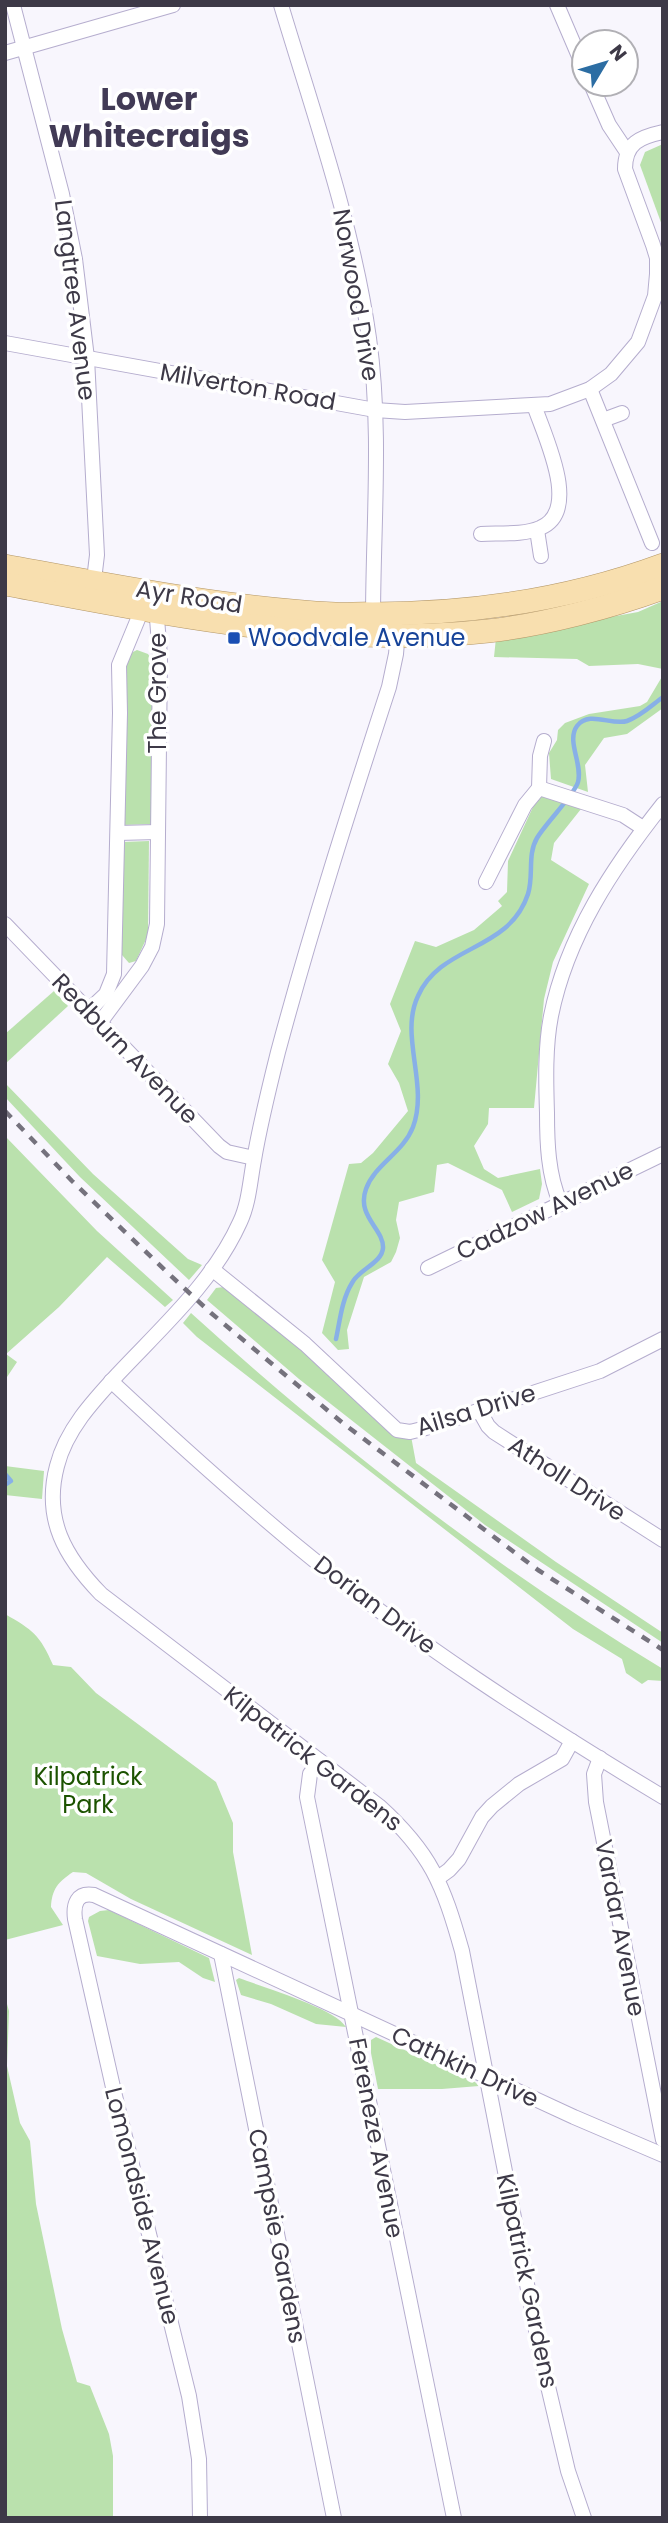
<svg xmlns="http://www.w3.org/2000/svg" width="668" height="2523" font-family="Poppins,sans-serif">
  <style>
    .green { fill: #bae1ad }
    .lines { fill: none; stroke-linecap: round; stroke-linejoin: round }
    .stream { stroke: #88b0e7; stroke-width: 4.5 }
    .street-casing { stroke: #b5adce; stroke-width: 16 }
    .primary-casing { stroke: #b39768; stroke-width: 24 }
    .street { stroke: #fff; stroke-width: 14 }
    .primary { stroke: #f8dfaf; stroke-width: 23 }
    .rail { stroke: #75727d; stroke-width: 4.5; stroke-dasharray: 9 9; stroke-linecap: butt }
    .transit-dot { fill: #1a4fb4; stroke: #fff; stroke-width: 2.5 }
    .labels { text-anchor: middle; stroke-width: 7; stroke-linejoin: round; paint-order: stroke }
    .street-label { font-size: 24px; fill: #3d3947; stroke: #fff }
    .transit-label { font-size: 24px; fill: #164399; stroke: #fff; text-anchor: start }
    .park-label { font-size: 24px; fill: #1c5300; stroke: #fff }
    .district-label { font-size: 32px; font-weight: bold; fill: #413a55; stroke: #fff }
  </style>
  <rect width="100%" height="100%" fill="#f8f6fd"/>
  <!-- green -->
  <g class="green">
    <path d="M663,144V228L640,165L645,152Z"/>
    <path d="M663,601V622L661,623L663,630V669L638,664L589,666L577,659L494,657L496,638L638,612Z"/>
    <path d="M137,650L148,654L155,665L152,824L123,825L125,676L127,655Z"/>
    <path d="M663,675V708L627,734L604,738L585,765L588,792L551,779L549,753L557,740L558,730L565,723L589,714L640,706L647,702Z"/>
    <path d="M539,794L581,809L554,843L551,860L589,884L553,962L544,999L534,1108H489L488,1124L474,1146L484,1169L498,1178L540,1169L542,1184L539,1199L512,1212L502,1190L448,1163L437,1165L434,1192L399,1202L396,1220L400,1238L396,1252L391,1262L364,1277L347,1330L349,1349L338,1350L322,1333L335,1282L322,1260L349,1164L361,1163L373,1153L408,1111L399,1083L388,1064L401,1031L390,1004L415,941L436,947L474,930L502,906L498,901L507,892L508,861Z"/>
    <path d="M149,841L148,935L136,961L129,963L122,955V842Z"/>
    <path d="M54,991L68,1006L5,1064V1034Z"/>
    <path d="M5,1083L93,1174L188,1259L202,1265L189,1280L80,1177L5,1097Z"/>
    <path d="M5,1136L97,1231L173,1300L165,1307L107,1257L59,1307L6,1354L17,1362L5,1380Z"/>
    <path d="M224,1287L411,1436L416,1463L556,1562L663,1633V1643L485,1525L299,1379L207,1300L216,1288Z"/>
    <path d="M191,1313C337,1446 494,1567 663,1669V1681L648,1680L642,1684L626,1673L622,1659L573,1629L197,1337L183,1323Z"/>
    <path d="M5,1466L44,1471L42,1499L5,1495Z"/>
    <path d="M5,1614C33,1630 40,1635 53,1665L71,1667L96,1693L216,1782L233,1823V1852L252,1955L131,1899L86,1873L73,1872C58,1882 52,1889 51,1907L63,1925L5,1940Z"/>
    <path d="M109,1910L209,1958L215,1982L203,1978L179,1962L140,1964L97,1956L88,1921L89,1917L100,1911Z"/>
    <path d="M239,1978C262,1987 335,2008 346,2027L316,2024L271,2004L241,1995L236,1980Z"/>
    <path d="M5,1997L9,2011L7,2066L20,2123L30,2141L36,2204L62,2329L77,2382L90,2386L109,2434L113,2456V2518H5Z"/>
    <path d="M376,2037L475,2082L479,2086L442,2089H378L371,2053V2040Z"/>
  </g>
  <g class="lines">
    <!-- stream -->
    <g class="stream">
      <path d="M336,1339C340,1320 342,1299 352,1283C358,1270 382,1263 383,1248C384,1229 356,1216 366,1189C375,1164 403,1153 413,1127C429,1084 399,1036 418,996C441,944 509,952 528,894C534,875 527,855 537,838C545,824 575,794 578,782C583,764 566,741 577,726C589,710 612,726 627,721C641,716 652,705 663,697"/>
      <path d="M5,1474L11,1481L5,1485"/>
    </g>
    <!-- street casing -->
    <g class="street-casing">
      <g id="street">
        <path d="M13,5L62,194L75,259L87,358L97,555L93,588"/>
        <path d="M281,5C314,115 353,225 369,338C382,430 373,526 373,619"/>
        <path d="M557,5L584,68"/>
        <path d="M5,53L173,5"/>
        <path d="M591,84L609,125L627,152"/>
        <path d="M5,343L375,410L405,412L550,404L590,389L611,374L638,342L655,296L657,274V258L653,245L625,169C625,143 640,137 663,132"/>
        <path d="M590,389L652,543"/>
        <path d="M603,420L622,413"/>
        <path d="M537,530L541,556"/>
        <path d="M481,534C499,533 524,535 540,528C582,511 544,435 534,405"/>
        <path d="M398,630L396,654L389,687C350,807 311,929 278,1052C269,1088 260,1124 254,1160C250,1181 249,1203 240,1222C213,1282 162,1327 118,1374C93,1401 66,1430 57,1466C43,1519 65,1557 101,1594L379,1806C431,1853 443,1884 462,1951L542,2361L568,2471L584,2518"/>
        <path d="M539,788L623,815L643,828"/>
        <path d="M118,833L157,832"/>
        <path d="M486,882L525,805L539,788L540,756L544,741"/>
        <path d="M5,924L219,1146L227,1152L254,1158"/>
        <path d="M89,1010L106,994L114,974L120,713L119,665L145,602"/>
        <path d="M99,1024L142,966L152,947L157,924L160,656L156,606"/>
        <path d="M560,1202C548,1175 547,1142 547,1113C546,1081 545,1047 551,1016C567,936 613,867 663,804"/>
        <path d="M428,1268L663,1154"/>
        <path d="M212,1269L305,1344L397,1430L410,1432L426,1428L600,1371L663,1339"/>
        <path d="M111,1381C172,1438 234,1494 298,1547C412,1641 537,1721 663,1797"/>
        <path d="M479,1410L488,1426L494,1432L663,1540"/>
        <path d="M600,1758L594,1774L596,1802L663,2140"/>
        <path d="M320,1761L310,1774L307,1797L454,2518"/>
        <path d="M438,1878L449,1870L459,1859L482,1817L492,1806L519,1784L562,1759L572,1741"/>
        <path d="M221,1954L334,2518"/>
        <path d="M200,2518L199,2459L189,2396L115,2096L75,1919C73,1904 77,1892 94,1895L574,2117L663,2155"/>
      </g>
    </g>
    <!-- primary casing -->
    <g class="primary-casing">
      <g id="primary">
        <path d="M5,566C114,586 224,608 335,614C347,615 360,613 372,614C472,614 568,600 663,565"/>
        <path d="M5,584C163,613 327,649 488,631C543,625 611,607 663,588"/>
      </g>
    </g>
    <!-- street -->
    <use href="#street" class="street"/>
    <!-- primary -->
    <use href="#primary" class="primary"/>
    <!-- rail -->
    <path class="rail" d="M5,1111L72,1181L170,1275L211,1313L344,1424L538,1570L663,1650"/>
  </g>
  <!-- markers -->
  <rect class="transit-dot" x="227" y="631" width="14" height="14" rx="3.5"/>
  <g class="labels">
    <!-- street labels -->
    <g class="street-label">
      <text transform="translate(356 295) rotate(80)" y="8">Norwood Drive</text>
      <text transform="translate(75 300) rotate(83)" y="8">Langtree Avenue</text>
      <text transform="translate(248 387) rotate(10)" y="8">Milverton Road</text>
      <text transform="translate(189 597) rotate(9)" y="8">Ayr Road</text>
      <text transform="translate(158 693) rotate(-90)" y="8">The Grove</text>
      <text transform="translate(125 1049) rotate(46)" y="8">Redburn Avenue</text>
      <text transform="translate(545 1211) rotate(-26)" y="8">Cadzow Avenue</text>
      <text transform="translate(476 1410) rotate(-17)" y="8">Ailsa Drive</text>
      <text transform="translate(567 1479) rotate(33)" y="8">Atholl Drive</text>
      <text transform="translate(375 1605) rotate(37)" y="8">Dorian Drive</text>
      <text transform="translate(313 1759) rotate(38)" y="8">Kilpatrick Gardens</text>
      <text transform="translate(620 1928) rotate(79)" y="8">Vardar Avenue</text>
      <text transform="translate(465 2067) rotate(25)" y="8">Cathkin Drive</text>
      <text transform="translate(376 2138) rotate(79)" y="8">Fereneze Avenue</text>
      <text transform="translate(142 2206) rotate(76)" y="8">Lomondside Avenue</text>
      <text transform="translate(277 2236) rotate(79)" y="8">Campsie Gardens</text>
      <text transform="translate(527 2281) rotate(78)" y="8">Kilpatrick Gardens</text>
    </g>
    <!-- transit labels -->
    <g class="transit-label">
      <text x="248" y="646">Woodvale Avenue</text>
    </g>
    <!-- park labels -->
    <g class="park-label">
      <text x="88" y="1785">Kilpatrick<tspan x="88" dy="28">Park</tspan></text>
    </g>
    <!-- district labels -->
    <g class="district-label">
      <text x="149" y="110">Lower<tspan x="149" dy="37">Whitecraigs</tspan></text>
    </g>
  </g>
  <!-- border -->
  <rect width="668" height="2523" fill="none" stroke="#3d3947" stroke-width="14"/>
  <!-- north arrow -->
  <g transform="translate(605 63) rotate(52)"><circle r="33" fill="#ffffff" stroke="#b1b0b5" stroke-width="2"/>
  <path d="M0-5L12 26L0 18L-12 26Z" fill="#2c6da3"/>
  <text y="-10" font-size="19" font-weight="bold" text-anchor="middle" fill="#3d3947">N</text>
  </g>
</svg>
